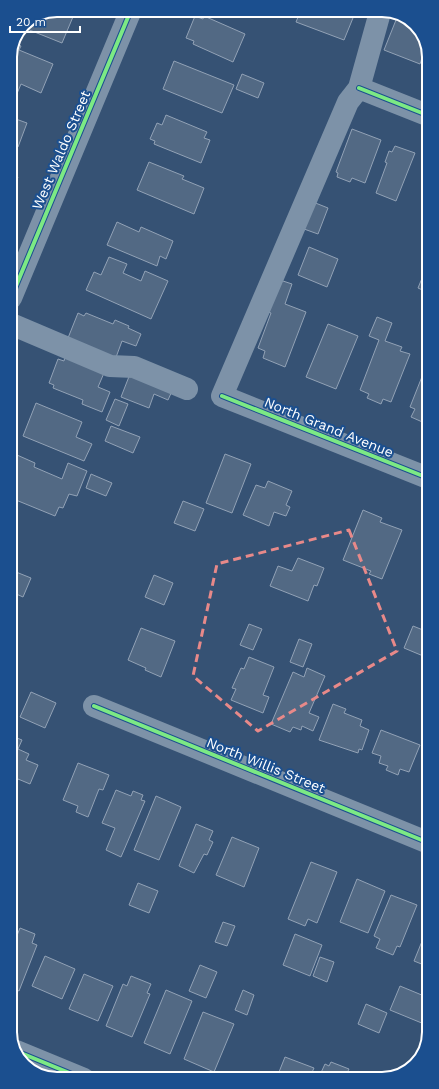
<svg xmlns="http://www.w3.org/2000/svg" width="439" height="1089" font-family="'Work Sans',sans-serif">
<style>
.building{fill:#526984;stroke:#92a2b6}
.lines{fill:none;stroke-linecap:round;stroke-linejoin:round}
.minor{stroke:#7d92a8;stroke-width:22}
.cycleway-casing{stroke:#1b4f8f;stroke-width:6}
.cycleway{stroke:#7ce984;stroke-width:4}
.marked{fill:none;stroke:#e88989;stroke-width:3;stroke-dasharray:8 5;stroke-linejoin:round}
.labels{text-anchor:middle;stroke-width:4;stroke-linejoin:round;paint-order:stroke}
.street-label{font-size:14px;fill:#fff;stroke:#1b4f8f}
.rim{fill:none;stroke:#fff;stroke-width:2}
</style>
<rect width="100%" height="100%" fill="#365274"/>
<!-- building -->
<path class="building" d="M58 10 75 12 62 43 22 27 24 24Z
M301 10H347L355 13 344 40 296 22Z
M398 15 411 20 427 42 420 64 384 50Z
M195 16 203 19 204 16 245 34 233 62 193 44 194 41 186 38Z
M15 43 21 46 19 50 53 64 41 93 21 84 16 96 10 94V55Z
M174 61 234 85 222 113 163 89Z
M242 74 264 83 258 98 236 89Z
M10 107 16 109 13 118 27 123 18 147 10 144Z
M166 115 207 132 204 138 210 140 201 163 154 144 155 141 150 139 157 123 162 125Z
M352 129 381 140 365 183 352 178 350 182 337 177 338 173 336 172Z
M395 146 415 153 396 201 376 193 387 163 385 162 389 151 392 152Z
M149 162 184 176 182 179 204 188 194 214 137 190Z
M10 173 18 177 10 194Z
M313 202 328 208 318 234 304 229Z
M117 222 139 232 141 227 173 241 166 259 160 256 157 266 107 245Z
M309 247 338 259 327 287 298 275Z
M109 257 127 264 123 273 141 281 145 271 168 281 151 319 86 290 94 272 101 275Z
M427 266V292L418 288Z
M274 278 292 284 285 304 306 312 285 367 263 358 265 351 258 348 271 313 266 311Z
M78 313 84 316 86 313 113 324 115 320 129 326 128 328 141 334 136 346 122 341 115 360 68 338Z
M377 317 392 323 385 341 402 347 400 351 410 354 391 402 383 399 381 404 367 398 369 394 360 390 379 340 369 336Z
M328 324 358 336 336 389 306 377Z
M65 357 104 373 98 387 110 392 102 412 82 404 83 400 53 388 54 385 49 383 58 359 64 361Z
M427 364V424L411 417 415 409 410 407Z
M130 374 172 391 168 400 154 394 149 408 121 397Z
M115 399 128 404 119 426 106 420Z
M36 403 82 422 76 437 92 444 84 461 23 436Z
M111 426 140 437 133 453 105 441Z
M225 454 251 464 232 513 206 503Z
M17 455 35 463 34 467 62 479 68 463 87 471 77 496 69 494 63 508 59 507 55 516 11 498V470Z
M91 474 112 483 106 496 86 488Z
M268 481 292 491 286 505 290 507 286 516 274 512 269 526 243 515 256 485 265 488Z
M183 501 204 509 195 531 174 523Z
M363 510 382 518 380 522 402 530 382 579 369 574 371 571 343 560Z
M298 558 324 568 317 586 314 585 308 601 270 586 278 566 292 571Z
M11 570 31 578 23 597 14 593 11 600Z
M154 575 173 583 164 605 145 597Z
M249 624 262 629 253 650 240 645Z
M413 626 428 632V658L404 648Z
M141 628 175 641 161 677 145 670 146 668 128 660Z
M299 639 312 644 303 667 290 662Z
M249 657 274 667 263 695 269 697 263 713 231 700 236 689 232 688 241 668 244 669Z
M307 668 325 676 309 713 319 717 313 731 302 726 301 730 293 727 290 732 271 724 293 672 304 677Z
M31 692 56 703 45 728 20 717Z
M333 704 346 709 344 713 362 720 360 726 369 730 362 750 359 749 358 753 319 740Z
M381 730 420 745 409 772 400 769 398 775 386 770 388 766 379 763 381 756 372 753Z
M12 736 22 740 18 749 29 754 26 760 38 765 30 784 18 779 16 784 12 782Z
M78 763 109 775 103 790 99 789 88 817 76 812 78 806 63 800Z
M116 790 131 796 133 791 143 795 141 800 145 801 121 857 106 850 115 828 102 823Z
M156 796 181 807 159 860 134 850Z
M196 824 213 831 209 840 213 842 207 855 204 854 194 873 179 866Z
M232 837 259 848 244 887 216 875Z
M311 862 337 872 317 923 308 919 305 926 288 919Z
M357 879 385 891 368 933 340 922Z
M138 883 158 891 149 913 129 905Z
M391 895 417 905 400 947 397 946 393 955 376 948 380 939 374 936Z
M223 922 235 926 227 946 215 942Z
M429 924V967L414 961Z
M20 928 35 934 32 943 37 945 19 991 12 988V936L16 938Z
M295 934 322 945 310 976 283 965Z
M45 956 75 969 62 999 32 986Z
M320 957 334 962 327 982 313 976Z
M200 965 217 972 206 998 189 991Z
M84 974 113 986 98 1021 69 1009Z
M131 976 151 984 147 993 150 994 132 1037 106 1026 123 984 127 986Z
M400 986 429 998V1026L390 1010Z
M166 990 192 1001 170 1054 144 1043Z
M243 990 254 995 247 1015 235 1010Z
M366 1004 387 1013 379 1033 358 1024Z
M203 1012 234 1024 214 1072 184 1059Z
M285 1057 314 1068 310 1077H277Z
M331 1062 349 1069 347 1073 353 1077H319L325 1064 329 1066Z"/>
<g class="lines">
<!-- minor -->
<path class="minor" d="M378 10 379 16 359 88 348 102 222 396 428 478
M359 88 427 115
M11 298 131 10
M11 324 110 366 134 367 187 389
M94 706 429 843
M16 1051 84 1079"/>
<defs>
<path id="cycleway" d="M359 88 427 115
M11 298 131 10
M222 396 428 478
M94 706 429 843
M16 1051 84 1079"/>
</defs>
<!-- cycleway casing -->
<use href="#cycleway" class="cycleway-casing"/>
<!-- cycleway -->
<use href="#cycleway" class="cycleway"/>
</g>
<!-- marked area -->
<path class="marked" d="M349 530 397 651 258 731 193 676 217 564Z"/>
<g class="labels">
<!-- street labels -->
<g class="street-label">
<text transform="translate(61 150) rotate(-67)" y="5">West Waldo Street</text>
<text transform="translate(329 427) rotate(22)" y="5">North Grand Avenue</text>
<text transform="translate(266 765) rotate(22)" y="5">North Willis Street</text>
</g>
</g>
<!-- crop -->
<path d="M0 0H439V1089H0ZM57 17H382A40 40 0 0 1 422 57V1032A40 40 0 0 1 382 1072H57A40 40 0 0 1 17 1032V57A40 40 0 0 1 57 17Z" fill="#1b4f8f" fill-rule="evenodd"/>
<path class="rim" d="M57 17H382A40 40 0 0 1 422 57V1032A40 40 0 0 1 382 1072H57A40 40 0 0 1 17 1032V57A40 40 0 0 1 57 17Z"/>
<!-- scale -->
<path d="M10 26v6h70v-6" fill="none" stroke="#ffffff" stroke-width="2"/>
<text x="16" y="26" font-size="12" fill="#ffffff" stroke="#1b4f8f" stroke-width="3" paint-order="stroke">20 m</text>
</svg>
